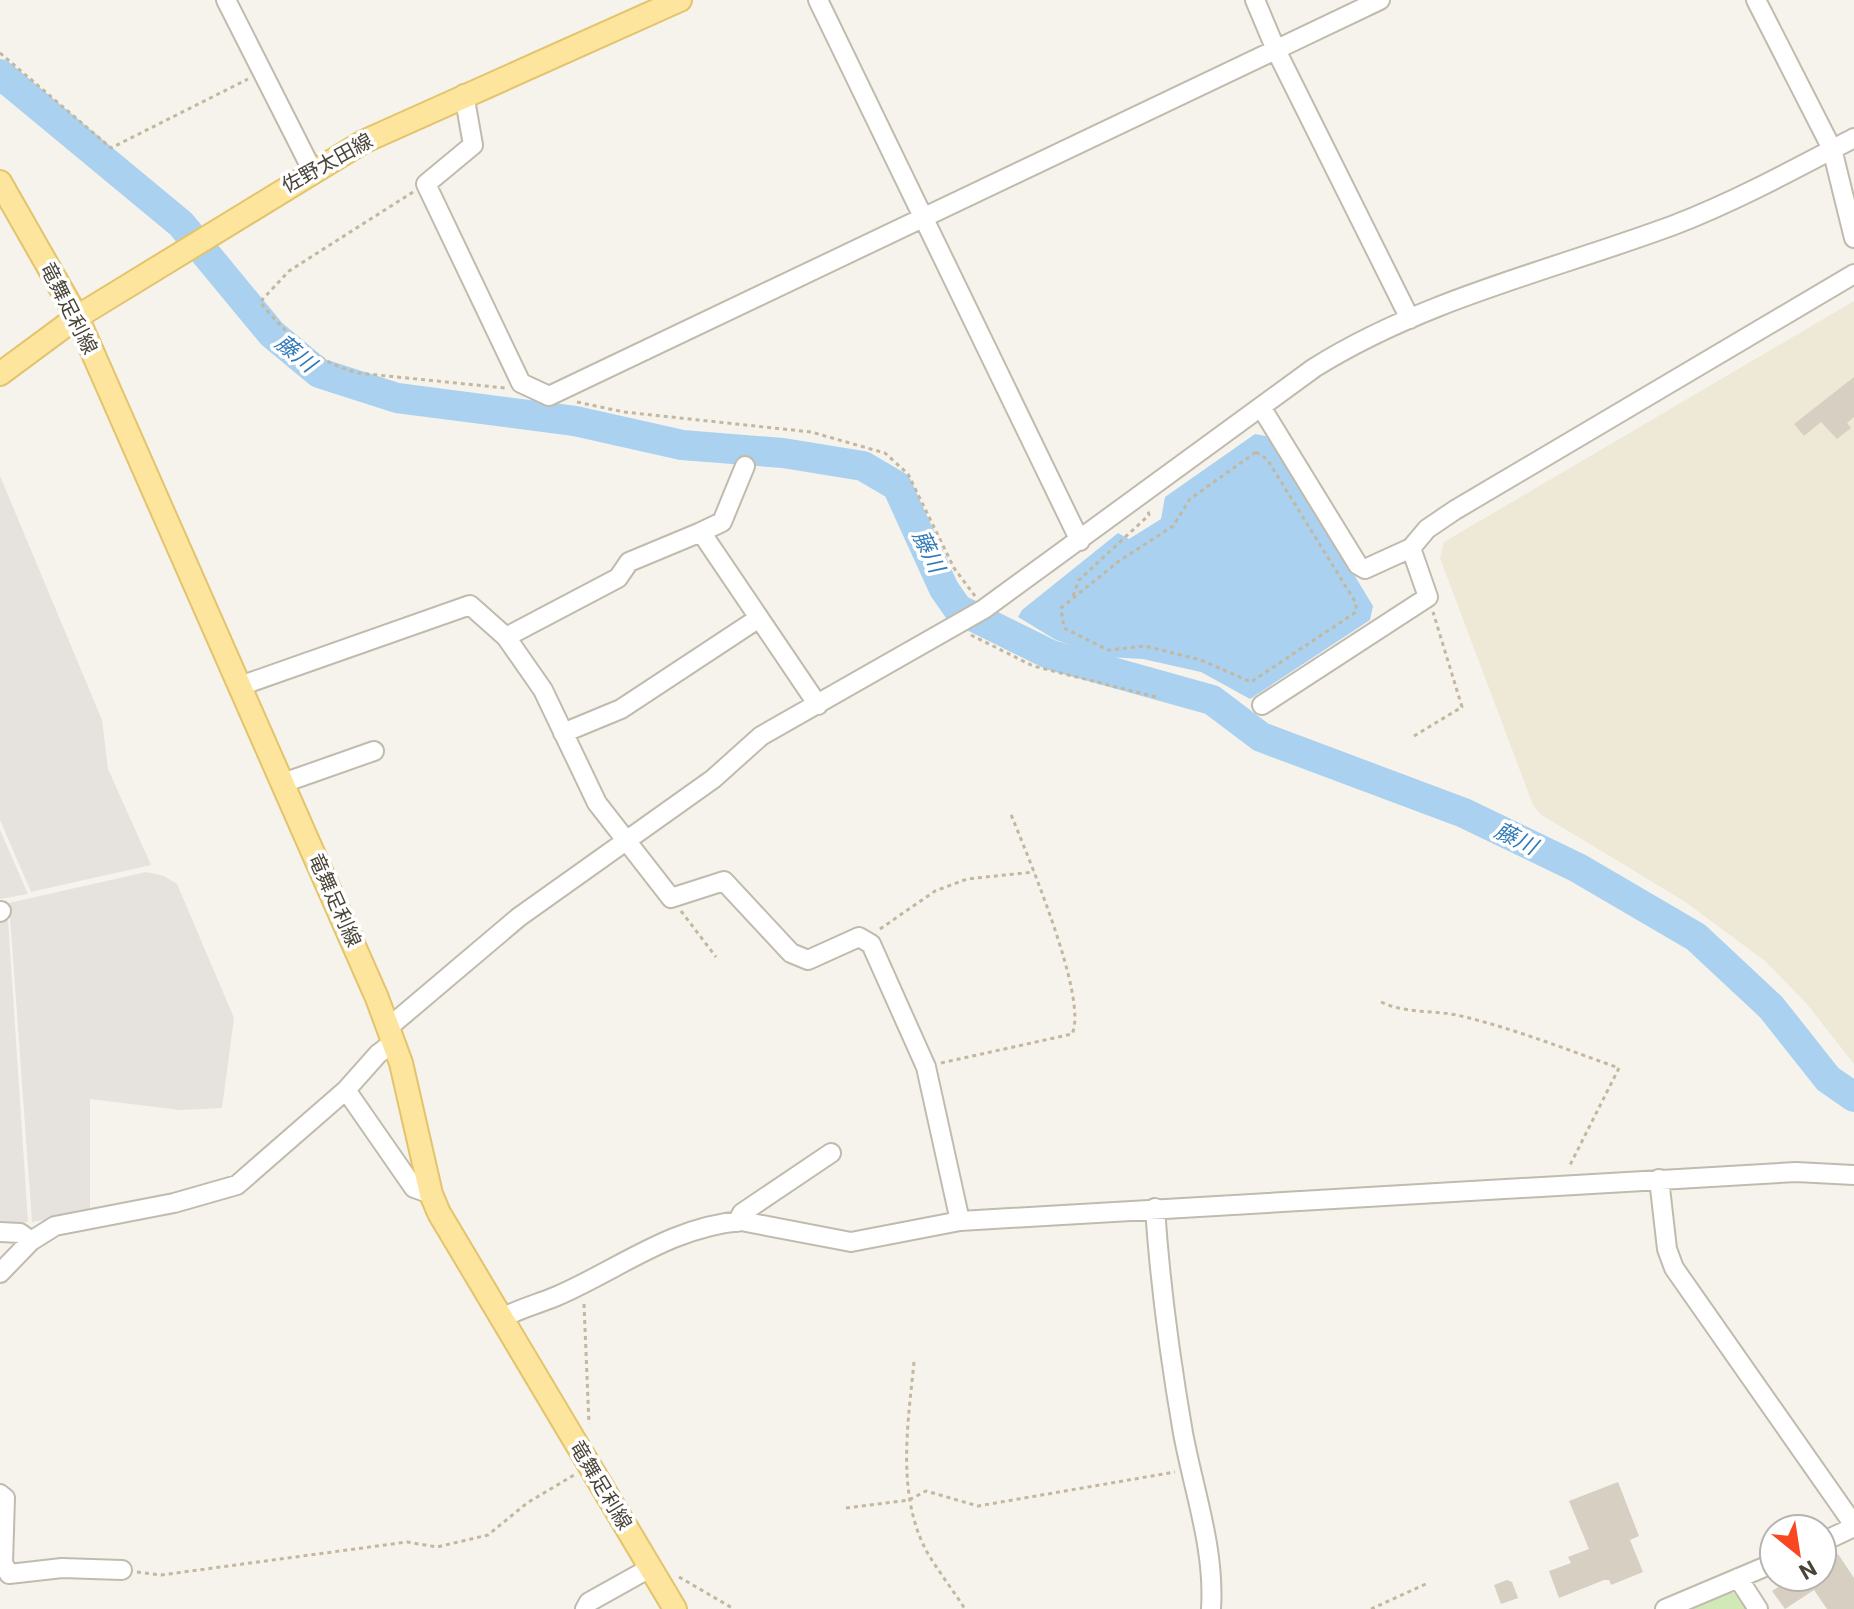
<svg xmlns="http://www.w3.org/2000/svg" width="1854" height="1609" font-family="Roboto,'Noto Sans JP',sans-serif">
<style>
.industrial{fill:#e6e2dd}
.education{fill:#eee8d6}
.green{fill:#d0e9b6}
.water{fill:#aad1f0}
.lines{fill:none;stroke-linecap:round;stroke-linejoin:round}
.stream{stroke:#aad1f0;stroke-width:5}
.river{stroke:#aad1f0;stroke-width:30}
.building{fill:#d7cfc1}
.minor-casing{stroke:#c1bbae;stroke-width:22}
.major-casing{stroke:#e3c46c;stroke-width:26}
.path{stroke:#c3b89f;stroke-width:3;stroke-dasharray:4 4;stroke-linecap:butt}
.minor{stroke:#fff;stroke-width:18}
.major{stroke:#fde59d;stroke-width:22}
.labels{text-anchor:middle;stroke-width:7;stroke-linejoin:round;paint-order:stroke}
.street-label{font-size:20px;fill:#4a4439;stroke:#fff}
.water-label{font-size:22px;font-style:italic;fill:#327ab7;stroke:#fff}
</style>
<rect width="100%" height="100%" fill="#f6f3ec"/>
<!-- industrial -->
<path class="industrial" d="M0 476 102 720 108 769 151 865 31 892 0 820Z
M0 830 28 894 0 899Z
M146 872 164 876 177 884 234 1018 222 1108 180 1110 90 1099V1213L32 1222 9 903Z
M8 919 28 1222 0 1224V920Z"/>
<!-- education -->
<path class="education" d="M1854 301V1064L1806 1003 1765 961 1684 901 1540 814 1533 805 1440 558 1444 542Z"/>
<!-- green -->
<path class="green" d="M1728 1591 1742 1596 1750 1609H1684Z"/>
<!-- water -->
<path class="water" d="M1255 434 1271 437 1373 606 1370 620 1250 699 1201 672 1143 659 1106 657 1056 640 1018 617 1022 610 1118 533 1129 539 1161 519 1165 497Z"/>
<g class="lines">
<!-- stream -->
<path class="stream" d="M1000 632 1009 626
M1071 660 1080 644"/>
<!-- river -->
<path class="river" d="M0 74 181 224 272 334 319 373 397 398 575 421 682 445 783 453 863 466 897 486 944 589 958 609 1051 655 1212 700 1261 737 1464 813 1578 868 1696 937 1771 1007 1828 1079 1854 1097"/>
</g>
<!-- building -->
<path class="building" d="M1854 377V417L1847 423 1851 428 1837 439 1821 422 1804 436 1794 424Z
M1618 1482 1639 1536 1630 1540 1643 1572 1611 1585 1609 1580H1604L1559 1598 1549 1571 1571 1563 1568 1557 1589 1549 1569 1501Z
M1838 1554 1854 1578V1609H1827L1814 1590 1785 1609 1772 1591 1793 1577H1822V1565Z
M1507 1580 1512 1582 1518 1598 1501 1604 1494 1585Z"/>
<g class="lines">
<defs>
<path id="minor" d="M226 0 312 170
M818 0 1080 541
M1255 0 1276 50 1410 319
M1756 0 1832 149 1854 238
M464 94 473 145 426 184 521 383 549 396 1380 0
M1261 407 1358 565 1365 569 1411 548 1427 529 1455 510 1854 274
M701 532 722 522 745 466
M240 686 470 605 506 637
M818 705 701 532 629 562 618 578 506 637 543 690 597 803 671 898 724 881 791 953 808 960 859 937 871 944 926 1067 960 1221
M1262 705 1428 597 1411 548
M563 733 621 709 759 618
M283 783 374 751
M0 912 1 911
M389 1027 519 917 713 779 761 736 984 609 1314 368C1424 299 1553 270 1674 225 1736 201 1795 169 1854 138
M346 1090 414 1188 431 1194
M1659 1179 1667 1249 1674 1268 1854 1525
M1155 1208C1160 1284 1170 1358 1183 1433 1194 1492 1215 1549 1211 1609
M737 1222 742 1213 831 1153
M0 1232 20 1233 31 1241
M0 1273 31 1241 55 1226 174 1203 237 1185 346 1090 378 1054 394 1042
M500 1319C518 1309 538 1304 557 1296 619 1269 671 1227 741 1221L851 1242 960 1221 1796 1172 1854 1175
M0 1494 5 1498 3 1563 9 1574 62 1568 122 1570
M1822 1542 1854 1527
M1738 1578 1758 1609
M585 1609 589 1602 650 1568
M1665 1609 1774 1563"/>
<path id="major" d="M0 182 77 317 377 998 401 1063 431 1194 439 1213 675 1609
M0 374 77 317 363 142 680 0"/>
</defs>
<!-- minor casing -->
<use href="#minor" class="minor-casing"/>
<!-- major casing -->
<use href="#major" class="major-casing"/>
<!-- path -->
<path class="path" d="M0 53 111 148 248 79
M413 192 289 271 260 302C287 335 316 362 358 373L505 388
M577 402 624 412 811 432 885 453 908 474 954 568 975 596
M1256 452 1267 459 1356 603V612L1251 682 1201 660 1145 646 1108 650 1064 628 1061 608 1119 561 1173 526 1190 499Z
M1073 596 1079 580 1149 515 1148 511
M971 635 1033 666 1160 698
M1414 736 1462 707 1433 612
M681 911 716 957
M880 929 935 891 967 879 1034 872
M1381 1002C1409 1015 1436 1009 1465 1017 1518 1030 1568 1050 1619 1068L1569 1167
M941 1063 1072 1034C1089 999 1026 852 1010 812
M584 1304 589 1424
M914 1362C908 1423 896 1495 927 1552 938 1571 953 1590 965 1609
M846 1508 909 1500 926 1491 978 1506 1175 1472
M137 1572 161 1575 407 1542 437 1547 488 1535 527 1503 574 1475
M679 1577 734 1609
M1371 1609 1428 1583"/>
<!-- minor -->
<use href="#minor" class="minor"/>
<!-- major -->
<use href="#major" class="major"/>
</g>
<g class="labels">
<!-- street labels -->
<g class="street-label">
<text transform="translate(327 163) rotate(-29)" y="7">佐野太田線</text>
<text transform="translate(69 308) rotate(63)" y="7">竜舞足利線</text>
<text transform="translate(335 900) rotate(66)" y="7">竜舞足利線</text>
<text transform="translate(601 1485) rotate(59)" y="7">竜舞足利線</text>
</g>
<!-- water labels -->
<g class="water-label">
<text transform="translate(296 353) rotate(39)" y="8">藤川</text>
<text transform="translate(929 551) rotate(64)" y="8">藤川</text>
<text transform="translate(1516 838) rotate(26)" y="8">藤川</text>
</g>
</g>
<!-- north arrow -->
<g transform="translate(1798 1553) rotate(150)"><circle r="38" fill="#ffffff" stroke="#b7b4b0" stroke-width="2"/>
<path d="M0-6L14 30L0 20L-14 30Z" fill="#f84821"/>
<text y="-12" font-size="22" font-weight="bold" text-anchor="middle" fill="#4a4439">N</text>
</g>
</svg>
